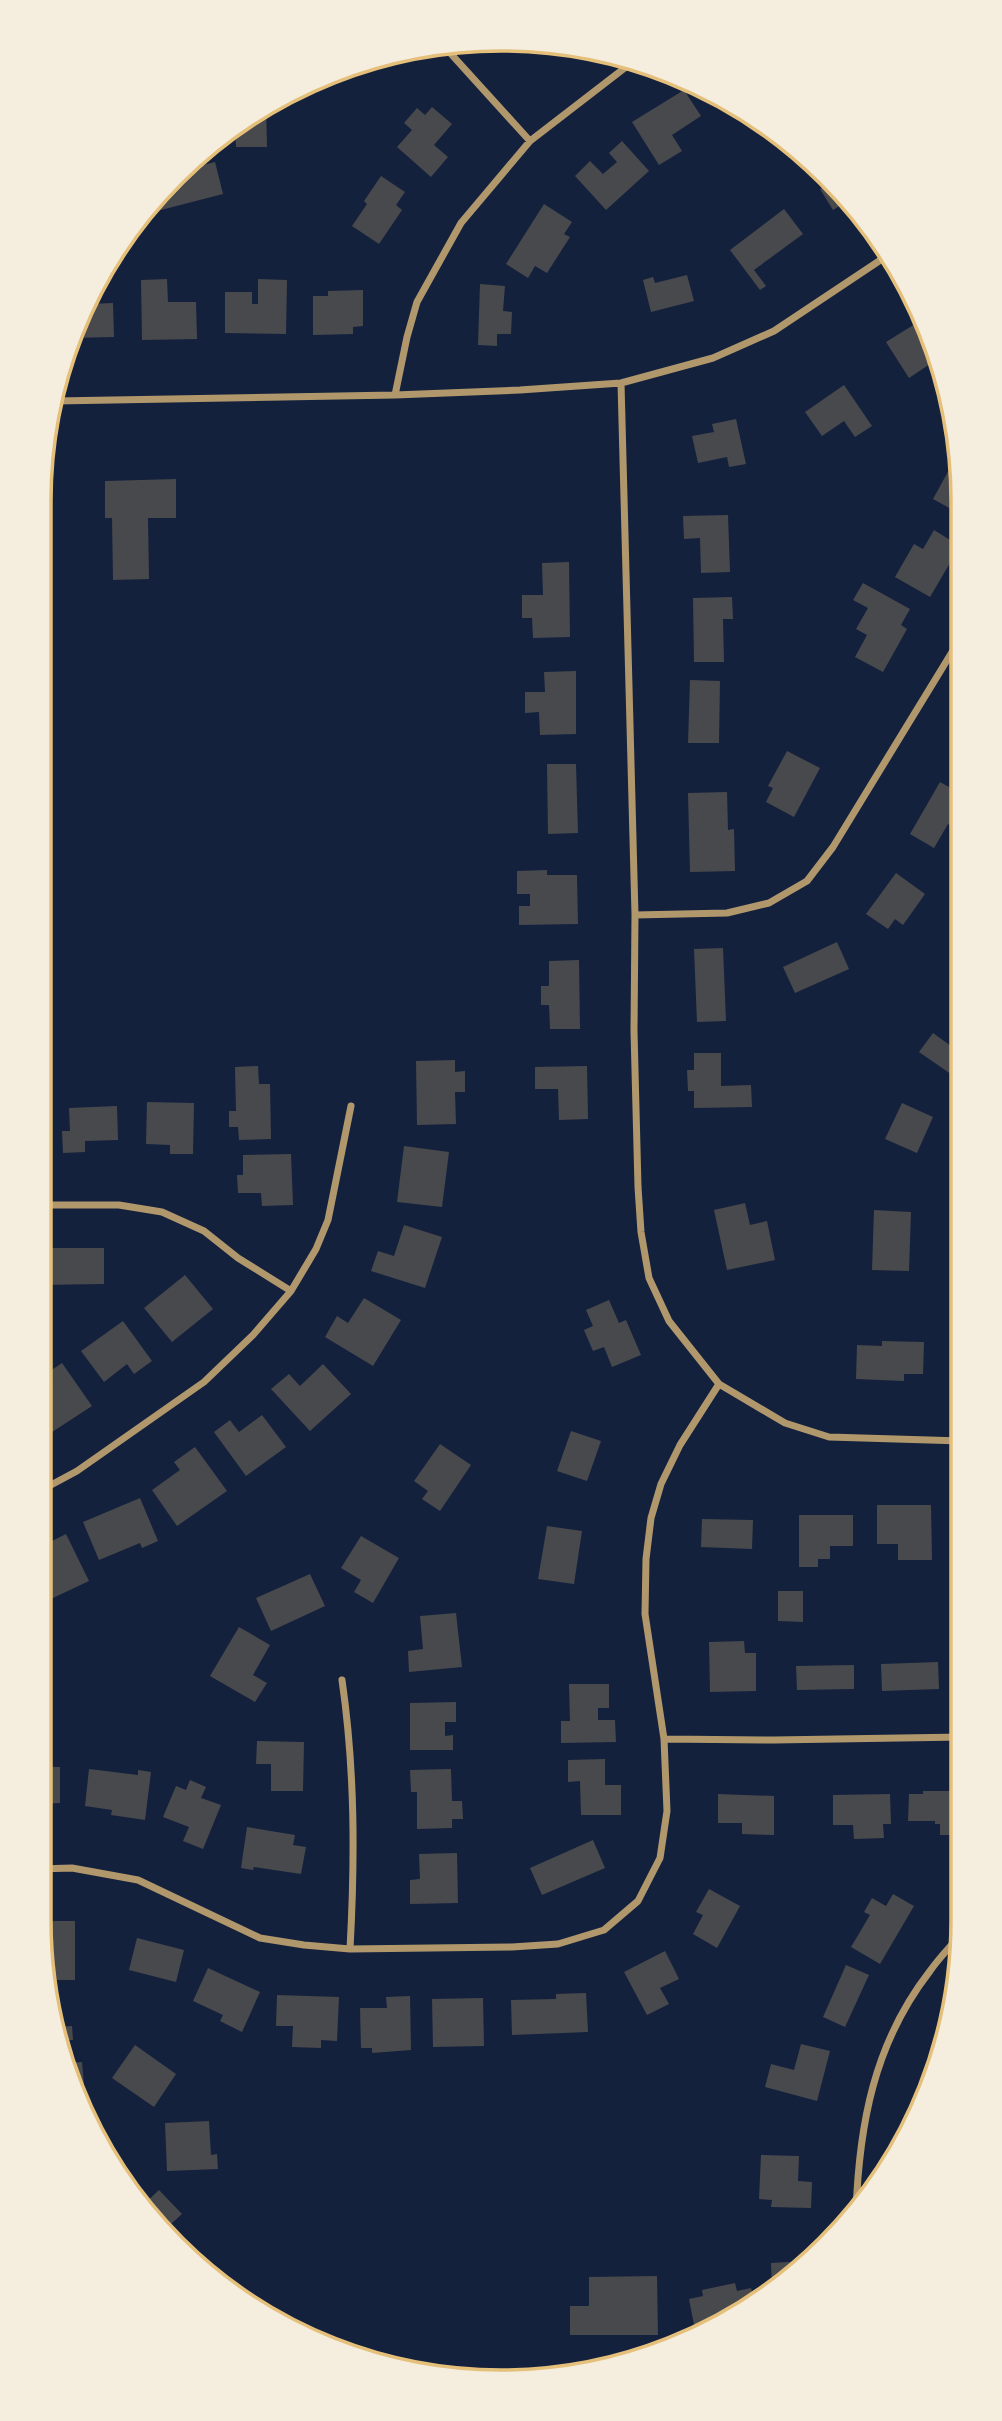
<svg xmlns="http://www.w3.org/2000/svg" width="1002" height="2421" font-family="Helvetica,sans-serif">
<style>
.building{fill:#48494c}
.lines{fill:none;stroke-linecap:round;stroke-linejoin:round}
.minor{stroke:#b1986c;stroke-width:7}
.rim{fill:none;stroke:#e5c07b;stroke-width:3.5}
</style>
<rect width="100%" height="100%" fill="#14213d"/>
<!-- building -->
<path class="building" d="M526 41H531L549 42 534 53Z
M684 90 701 116 672 135 682 151 659 165 632 122Z
M715 95 739 107 728 114Z
M266 105 267 147H236L235 124Z
M432 107 452 124 434 145 448 157 431 177 397 147 412 130 404 123 417 108 425 115Z
M622 141 649 171 606 210 575 176 590 161 603 174 617 162 609 153Z
M215 162 223 194 157 211 153 196 180 171Z
M381 176 405 192 396 205 402 210 379 244 352 226 367 204 364 201Z
M832 182 851 199 833 210 820 189Z
M544 204 572 222 564 234 570 237 547 273 535 266 528 278 506 264Z
M784 209 803 234 754 270 766 286 760 290 730 250Z
M687 275 694 301 651 312 643 280 653 277 655 283Z
M167 279 168 302H196L197 339 142 340 141 280Z
M258 279 287 280 286 334 225 333V292H252V304H258Z
M480 284 505 286 503 311 512 312 511 334H497V346L478 345Z
M363 290V326L353 327V334L313 335V296H328V291Z
M89 295V304L113 303 114 337 70 338Z
M923 319 933 352 928 355 933 362 909 378 886 342Z
M844 385 872 426 855 437 844 421 822 436 805 412Z
M736 419 746 464 729 467 727 457 698 463 692 436 714 432 712 424Z
M956 457 960 459V514L933 499Z
M176 479V518H148L149 579 113 580 112 518H105V481Z
M728 515 730 572 701 573 700 538 684 539 683 516Z
M934 530 960 546 930 597 895 577 914 544 923 549Z
M569 562 570 637 533 638 532 618H522V595H543L542 563Z
M863 583 910 609 901 625 907 629 883 672 855 657 867 635 856 629 868 608 853 600Z
M732 597 733 619H723L724 662H694L693 598Z
M576 671V734L540 735 539 712 525 713V692H545L544 672Z
M690 680 720 681 719 743H688Z
M787 751 820 768 794 817 766 802 773 788 768 786Z
M547 764H576L578 833 548 834Z
M940 782 960 793 961 822 956 829 948 824 934 848 910 834Z
M727 792 728 830 734 829 735 871 690 872 688 793Z
M547 870V875H577L578 924 519 925V906H530V894H517V871Z
M896 873 925 894 903 925 895 919 888 929 866 914Z
M837 942 849 969 795 993 783 967Z
M723 948 726 1021 697 1022 694 949Z
M579 960 580 1029H550L549 1005H541V986H549V961Z
M961 1032V1081L919 1052 933 1033 951 1046Z
M694 1053H721V1086L751 1085 752 1107 694 1108V1091H688L687 1070H694Z
M455 1060V1072L465 1071V1092H455L456 1124 417 1125 416 1061Z
M258 1066 259 1084H270L271 1139 239 1140 238 1127H229V1111H236L235 1067Z
M587 1066 588 1119 559 1120 558 1089H535V1067Z
M147 1102 194 1103 193 1154H170V1145L146 1144Z
M902 1103 933 1117 917 1153 885 1139Z
M117 1106 118 1140 85 1141V1152L63 1153 62 1131H70L69 1108Z
M404 1146 449 1152 442 1207 397 1202Z
M291 1154 293 1205 262 1206 261 1193H238L237 1175H243V1155Z
M745 1203 750 1225 767 1221 775 1260 727 1270 714 1210Z
M874 1210 911 1212 909 1271 872 1270Z
M404 1225 442 1237 425 1288 371 1271 378 1251 394 1256Z
M38 1248H104V1284L38 1285Z
M185 1275 213 1309 172 1342 144 1308Z
M364 1298 401 1320 373 1366 325 1337 337 1316 348 1323Z
M609 1300 619 1323 626 1320 641 1355 612 1367 604 1347 593 1351 584 1330 593 1326 586 1310Z
M123 1321 152 1361 134 1374 127 1364 104 1382 81 1351Z
M882 1341 924 1342 923 1374H904V1381L856 1379 857 1345 882 1346Z
M62 1363 92 1406 49 1434 38 1418V1392L53 1382 47 1373Z
M323 1364 351 1394 310 1431 271 1389 289 1374 300 1386Z
M262 1415 286 1447 246 1476 214 1432 230 1420 239 1432Z
M571 1431 601 1441 587 1481 557 1471Z
M440 1444 471 1465 440 1511 422 1499 428 1491 414 1481Z
M195 1447 227 1491 177 1526 152 1490 180 1470 174 1462Z
M140 1498 158 1541 142 1548 140 1543 99 1560 83 1522Z
M877 1505H931L932 1560H898V1544H877Z
M799 1515H853V1546H830V1559H818V1567H799Z
M702 1519 753 1520 752 1549 701 1547Z
M547 1526 582 1531 574 1584 538 1579Z
M66 1534 89 1581 38 1605V1559L48 1554 44 1545Z
M361 1536 399 1558 373 1603 354 1592 361 1580 341 1568Z
M310 1574 325 1606 271 1631 256 1598Z
M778 1591H803V1622L778 1621Z
M456 1613 462 1667 409 1672 408 1651 423 1649 420 1616Z
M239 1627 270 1645 253 1675 267 1683 255 1702 210 1676Z
M744 1641 745 1653H756V1691L710 1692 709 1642Z
M938 1662 939 1689 882 1691 881 1664Z
M854 1665V1689L797 1690 796 1666Z
M569 1684H609V1708H598V1720H615L616 1742 561 1743V1721H570Z
M456 1702V1722H445V1736L453 1735V1750H410V1703Z
M257 1741 304 1742 303 1791H271V1764H256Z
M605 1759V1785H621V1815H581L580 1781 568 1782V1760Z
M38 1767H60V1803L38 1804Z
M89 1769 138 1775V1770L151 1772 145 1820 111 1815 112 1810 85 1806Z
M451 1769 452 1801H462L463 1819H452V1828L417 1829V1792H411L410 1770Z
M190 1780 206 1787 201 1798 221 1805 203 1849 183 1841 189 1827 163 1817 176 1786 186 1790Z
M923 1791H963V1827H950V1835H940V1824H935V1821H908L909 1794H923Z
M718 1794 774 1796V1835L742 1834V1823H718Z
M890 1794 891 1824H883L884 1838 854 1839 853 1825H833V1795Z
M247 1827 295 1835 293 1845 306 1847 301 1874 254 1867 253 1870 241 1868Z
M593 1840 605 1868 542 1895 530 1868Z
M457 1853 458 1903 410 1904V1880L420 1879 419 1854Z
M709 1889 740 1906 717 1948 693 1934 703 1915 696 1912Z
M893 1894 914 1906 880 1964 851 1947 870 1915 864 1912 872 1898 886 1906Z
M39 1921H75V1980H48Z
M137 1938 184 1950 176 1982 129 1970Z
M665 1951 679 1979 660 1988 669 2004 647 2015 624 1972Z
M846 1965 869 1975 845 2027 823 2017Z
M208 1968 260 1992 242 2032 220 2021 223 2015 193 2001Z
M586 1993 588 2032 512 2035 511 2000 556 1999V1994Z
M277 1995 339 1997 337 2041 321 2040V2048L292 2047 293 2026H276Z
M410 1996 411 2050 372 2053V2048H361L360 2008H387L386 1997Z
M483 1998 484 2046 433 2047 432 1999Z
M72 2026 73 2040H66L67 2063 82 2062 84 2085 71 2086 63 2069 56 2027Z
M801 2044 830 2051 817 2101 765 2087 771 2064 794 2070Z
M135 2045 176 2074 154 2107 112 2078Z
M209 2121 211 2155 217 2154 218 2169 167 2171 165 2123Z
M761 2155 799 2156 798 2181 812 2182 811 2208 771 2207 772 2200 759 2199Z
M159 2190 182 2214 162 2232 153 2225 141 2207Z
M804 2261 774 2290 772 2291 771 2263Z
M657 2276 658 2335H570V2306H589V2277Z
M735 2283 737 2291 751 2288 755 2306 721 2324 695 2330 689 2299 703 2296 702 2290Z"/>
<g class="lines">
<!-- minor -->
<path class="minor" d="M442 44 530 141
M621 383 635 915 634 1031 638 1187 641 1232 649 1278 669 1321 719 1384 785 1423 829 1437 962 1441
M395 395 407 337 417 302 461 223 530 141 635 60
M55 401 395 395 520 390 621 383 713 358 774 331 888 255
M635 915 727 913 769 903 807 881 833 847 960 639
M38 1205H119L162 1212 204 1231 238 1258 291 1291
M38 1492 77 1471 204 1382 253 1335 291 1291 316 1249 328 1220 351 1106
M342 1680C355 1770 355 1858 350 1949
M664 1739 774 1740 963 1737
M38 1869 72 1868 138 1880 260 1938 304 1945 350 1949 512 1947 558 1944 604 1930 638 1901 660 1858 667 1811 664 1739 645 1614 646 1559 651 1518 661 1484 680 1445 719 1384
M856 2213C859 2125 874 2043 930 1971 939 1958 951 1946 961 1934"/>
</g>
<!-- crop -->
<path d="M0 0H1002V2421H0ZM501 51H501A450 450 0 0 1 951 501V1920A450 450 0 0 1 501 2370H501A450 450 0 0 1 51 1920V501A450 450 0 0 1 501 51Z" fill="#f5edde" fill-rule="evenodd"/>
<path class="rim" d="M501 51H501A450 450 0 0 1 951 501V1920A450 450 0 0 1 501 2370H501A450 450 0 0 1 51 1920V501A450 450 0 0 1 501 51Z"/>
</svg>
